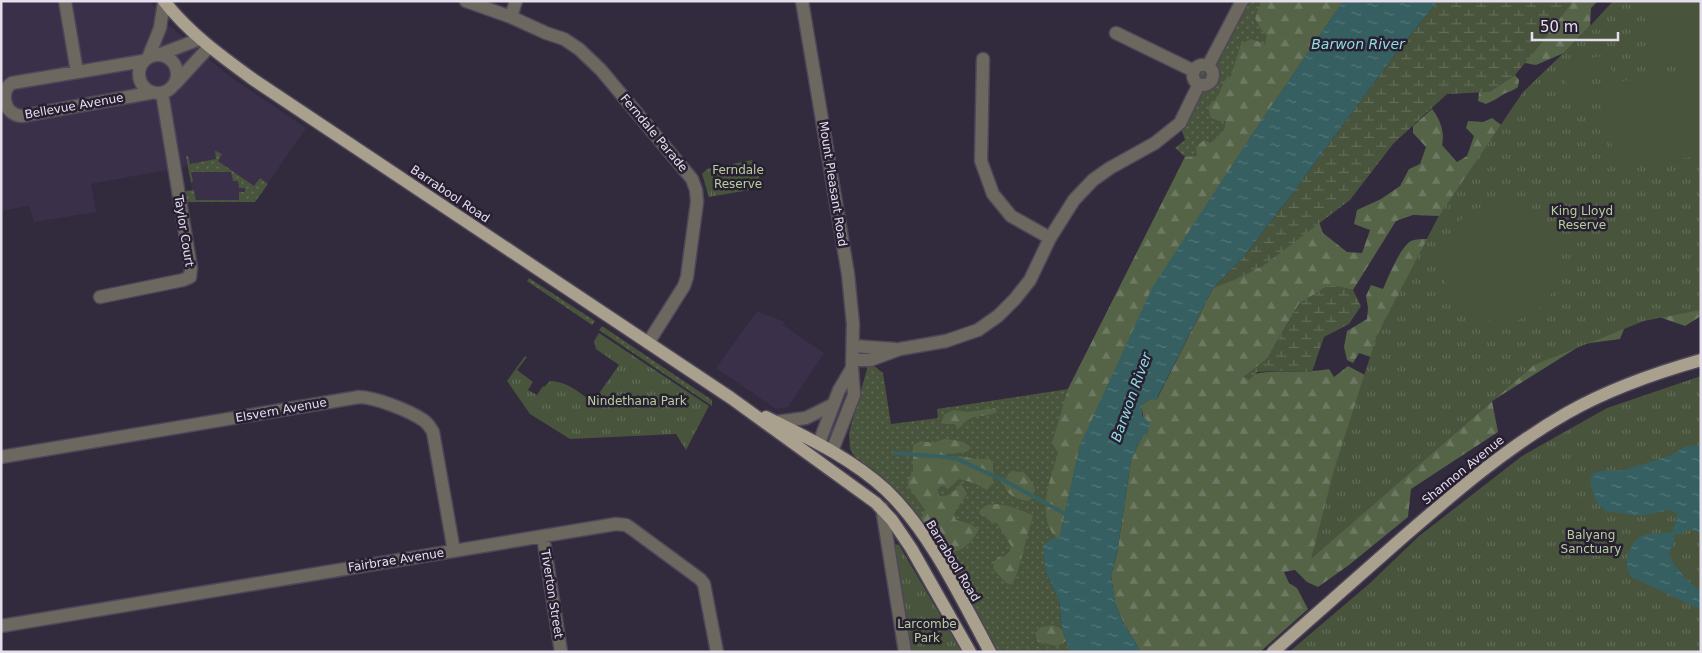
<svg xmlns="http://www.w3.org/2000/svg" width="1702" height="653" font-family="'DejaVu Sans',sans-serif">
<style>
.built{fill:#3a3049}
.grass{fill:url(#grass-dots)}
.forest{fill:url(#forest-firs);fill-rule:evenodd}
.wetland{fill:url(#wetland-marsh)}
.park{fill:url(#park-tufts)}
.pitch{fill:#48543b}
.water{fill:url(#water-ripples)}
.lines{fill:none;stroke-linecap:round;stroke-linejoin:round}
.stream{stroke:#365f61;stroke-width:4}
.minor-casing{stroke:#4e4759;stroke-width:15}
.major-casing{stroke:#4e4759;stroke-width:15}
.minor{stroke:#6c685f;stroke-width:12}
.major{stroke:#a9a18e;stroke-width:12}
.labels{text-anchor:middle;stroke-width:5;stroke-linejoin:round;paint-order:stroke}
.street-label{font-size:12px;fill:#e4dfeb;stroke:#282032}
.park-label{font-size:12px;fill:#b6d09b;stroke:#282032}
.water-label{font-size:14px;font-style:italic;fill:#90dde0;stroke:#282032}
</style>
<defs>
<pattern id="grass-dots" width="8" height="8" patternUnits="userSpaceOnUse" patternTransform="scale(1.25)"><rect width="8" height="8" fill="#48543b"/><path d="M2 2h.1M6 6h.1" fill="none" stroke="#626c58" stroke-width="1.8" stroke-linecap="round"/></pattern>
<pattern id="forest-firs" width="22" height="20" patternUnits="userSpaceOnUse" patternTransform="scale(1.25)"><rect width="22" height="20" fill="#556347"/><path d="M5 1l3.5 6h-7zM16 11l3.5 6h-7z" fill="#6d7962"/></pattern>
<pattern id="wetland-marsh" width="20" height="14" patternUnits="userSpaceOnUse" patternTransform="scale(1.25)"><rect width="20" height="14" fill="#48543b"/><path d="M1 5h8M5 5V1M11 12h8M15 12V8" fill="none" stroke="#626c58"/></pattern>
<pattern id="park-tufts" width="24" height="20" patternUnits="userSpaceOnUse" patternTransform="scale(1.25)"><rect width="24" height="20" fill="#48543b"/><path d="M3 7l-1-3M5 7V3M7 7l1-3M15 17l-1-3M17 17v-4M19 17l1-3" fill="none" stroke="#626c58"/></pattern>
<pattern id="water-ripples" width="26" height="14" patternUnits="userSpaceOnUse" patternTransform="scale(1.25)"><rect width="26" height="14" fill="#365f61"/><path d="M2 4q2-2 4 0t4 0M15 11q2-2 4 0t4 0" fill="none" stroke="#537678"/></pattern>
</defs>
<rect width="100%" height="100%" fill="#322a3d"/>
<!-- built -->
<path class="built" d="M1 1H151L162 20 232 78 306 128 255 202H197L195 192 192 190 188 164V166L91 184 96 212 34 222 29 206 1 211Z
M757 311 785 322 783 325 824 353 788 407 776 409 716 368Z"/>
<!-- grass -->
<path class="grass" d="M1242 1H1343L1249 139 1080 445 1059 540 1046 573 1059 601 1062 629 1070 652H993L908 504 888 483 855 457 850 449 849 433 869 362 883 373 891 424 938 418 937 409 1068 389 1185 157 1175 148 1185 140 1180 123 1196 82 1193 74 1196 68 1205 65Z
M215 151H216L222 154 218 161 254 186 260 178 268 184 255 202H183L182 195 186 194V191L194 190 196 200H239V192H245V188H239L238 181H233L231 172H191L193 181 191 183 186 156H188L190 164 216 159Z
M529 278 595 321 592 325 527 281Z
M602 326 712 400V406L599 330Z"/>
<!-- forest -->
<path class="forest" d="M1261 1H1343L1249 139 1080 445 1059 540C1034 519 1050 480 1058 453L1052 443 1068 389 1185 157 1197 156 1196 147 1204 140 1211 143 1224 130 1226 121H1219L1211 118 1208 107 1217 98 1225 80 1231 76 1241 44 1251 39 1265 44 1267 36 1260 28 1255 18Z
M1556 1H1598L1591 8 1590 26 1564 53 1536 65 1525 63Z
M1515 75 1519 80 1518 87C1513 91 1507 92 1502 95 1497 99 1492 101 1486 104L1478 101 1479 92H1489Z
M1432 109C1440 119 1445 132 1442 145L1457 162 1467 156 1474 136 1466 128 1468 121 1483 122 1492 118 1508 130 1701 205V316L1685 326 1662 318 1642 302 1629 317 1620 339 1583 344 1492 401 1498 432 1411 489 1408 517 1349 565 1318 587 1307 582 1295 570 1284 572 1289 583 1297 588 1308 609 1260 652H1141L1124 624 1115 603 1111 575 1117 554 1131 460 1144 433 1147 434C1145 424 1142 416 1142 405L1150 399H1157L1213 288 1315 211 1323 233 1347 252 1362 253 1370 230 1354 224 1357 210 1381 199 1400 186 1409 169 1420 164 1426 147 1413 133V126ZM1413 215 1439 216 1427 239C1422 239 1416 239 1411 241 1400 247 1388 278 1383 289L1371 285 1366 296 1368 308 1367 319 1347 331 1344 347 1347 360 1353 363 1359 353 1371 357 1365 375 1348 366 1334 377 1329 369C1301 375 1272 367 1244 377L1267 359 1299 304 1330 285 1353 290 1396 221Z
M995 408 997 412C980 420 972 411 960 428L954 424H945L942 421 944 415 953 410 968 412Z
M944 439C954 440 965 440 971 448L966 452 946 454 952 461 960 456 975 459H990L993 463V483L987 490 974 483 959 479 949 488 942 486 937 489 940 496C951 497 954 491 961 483L967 494C963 501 956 509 954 515L956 520 970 524 979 530C970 544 963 553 945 552L928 533 921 519 925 510 908 486V479L913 471V445L921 441 933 443Z
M1013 471 1025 473 1032 482 1035 490 1031 499 1027 501C1014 498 1008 496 1003 483L1009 473Z
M998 504 1009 506 1033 515 1018 571 1012 585 1006 583 993 569 994 561 1000 556 1004 557 1010 551 1011 546 997 523H992L986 517 979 514 980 510 987 505Z
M1052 625 1062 629 1066 641 1058 646 1038 642 1035 633 1041 627Z"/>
<!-- wetland -->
<path class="wetland" d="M1438 1H1573L1544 40 1515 75 1489 92 1447 94 1393 144 1350 200 1263 266 1232 281 1213 288 1245 255 1292 194 1396 53Z
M1330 284 1353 290 1361 306 1349 324 1324 337 1312 372 1280 371 1257 372 1249 380 1243 377 1267 359 1299 304Z"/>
<!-- park -->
<path class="park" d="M1613 1H1701V310L1644 321 1534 365 1311 559 1334 470 1377 335 1439 216 1523 92 1577 40Z
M752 160 759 176 761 188 709 197 702 174 707 169Z
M599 333 709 406 686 450 676 434 570 439 530 414 507 381 525 356 527 357 517 370 533 382 528 390 537 395 543 386 544 387 550 381C569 382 578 392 593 402L619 365 596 349 594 341Z
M1701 376V652H1289L1369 584 1419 536 1522 456 1607 408Z
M894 544 899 545 962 652H911Z"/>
<!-- pitch -->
<path class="pitch" d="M1643 1H1701V155L1616 170 1601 85 1679 72V63L1651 67Z
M1609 55 1612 75 1589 79 1593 101 1570 105 1563 63Z
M1442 263a59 59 0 1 1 118 0a59 59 0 1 1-118 0Z"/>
<!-- water -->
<path class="water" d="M1343 1H1438L1396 53 1292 194 1245 255 1213 288 1156 400 1150 399 1142 405V416L1150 423 1147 435 1144 433 1131 460 1117 554 1111 575 1115 603 1124 624 1141 652H1070L1062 629 1059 601 1046 573 1043 545 1055 537 1059 539 1080 445 1152 288 1249 139Z
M1701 445V534L1690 529 1678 535 1672 529 1676 523 1677 514 1670 510 1641 516 1605 511 1597 503 1593 493 1590 482 1592 474 1599 471 1624 470 1669 456 1687 446Z
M1669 532 1675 539 1669 555C1677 570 1687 581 1701 591V610L1638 580C1635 579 1633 578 1631 576 1622 567 1629 546 1637 539 1645 532 1659 534 1669 532Z"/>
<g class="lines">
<!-- stream -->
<path class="stream" d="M895 453 955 458 1007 482 1069 516
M1672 535 1676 532"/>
<defs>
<path id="minor" d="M65 1 77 72
M466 1 511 17 546 33 564 39 579 49 601 70 692 179 696 190 697 202 687 277 684 286 648 343
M802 1 848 274 853 324 852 368 854 395 832 451
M511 17 516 1
M1116 33 1194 71
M139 74a19 19 0 1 1 38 0a19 19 0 1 1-38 0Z
M158 55 200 39
M148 58 160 28 164 2
M983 59 981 161 993 194 1011 216 1050 238
M143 61 12 83C0 90 3 115 22 116L150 93
M1193 75a10 10 0 1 1 20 0a10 10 0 1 1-20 0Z
M1208 66 1242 1
M175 84 209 47
M100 297 183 280 190 277 191 268 162 93
M853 346 895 349
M852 360H870L900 349 946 341 978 330 998 316 1015 299 1030 280 1050 238 1074 200 1093 180 1110 168 1155 143 1180 123 1199 84
M776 422 806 418 834 404
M819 443 839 390 852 368
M1 457 359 397C375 397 410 411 423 420 428 423 430 427 433 432L454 551
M882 508 905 652
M543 536 561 652
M1 626 616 524 626 525 632 529 700 579 704 584 717 652"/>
<path id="major" d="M164 1C189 33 221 56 254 80L731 398 876 503 892 520 911 548 970 652
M766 417C808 438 851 458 886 490 930 532 961 598 990 652
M1273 652C1316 614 1359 576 1401 539 1454 493 1506 448 1567 413 1609 389 1655 373 1701 360"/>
</defs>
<!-- minor casing -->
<use href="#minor" class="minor-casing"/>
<!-- major casing -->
<use href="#major" class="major-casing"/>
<!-- minor -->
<use href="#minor" class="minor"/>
<!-- major -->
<use href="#major" class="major"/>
</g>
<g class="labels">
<!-- street labels -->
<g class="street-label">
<text transform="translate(74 106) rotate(-10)" y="4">Bellevue Avenue</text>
<text transform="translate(654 133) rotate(50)" y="4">Ferndale Parade</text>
<text transform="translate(833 184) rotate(81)" y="4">Mount Pleasant Road</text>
<text transform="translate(450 194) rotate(34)" y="4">Barrabool Road</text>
<text transform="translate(184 231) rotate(81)" y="4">Taylor Court</text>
<text transform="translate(281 410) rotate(-10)" y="4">Elsvern Avenue</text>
<text transform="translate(1463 470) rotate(-39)" y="4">Shannon Avenue</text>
<text transform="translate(396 560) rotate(-9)" y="4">Fairbrae Avenue</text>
<text transform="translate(953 561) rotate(59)" y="4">Barrabool Road</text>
<text transform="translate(552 594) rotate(81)" y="4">Tiverton Street</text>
</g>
<!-- park labels -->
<g class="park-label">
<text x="738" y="174">Ferndale<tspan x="738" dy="14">Reserve</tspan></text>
<text x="1582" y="215">King Lloyd<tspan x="1582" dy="14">Reserve</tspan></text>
<text x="637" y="405">Nindethana Park</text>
<text x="1591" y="539">Balyang<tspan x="1591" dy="14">Sanctuary</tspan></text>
<text x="927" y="628">Larcombe<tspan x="927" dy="14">Park</tspan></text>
</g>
<!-- water labels -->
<g class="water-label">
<text x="1358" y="49">Barwon River</text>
<text transform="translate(1131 397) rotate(-70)" y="5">Barwon River</text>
</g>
</g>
<!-- border -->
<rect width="1702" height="653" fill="none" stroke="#e4dfeb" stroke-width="5"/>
<!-- scale -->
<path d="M1532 32v8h86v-8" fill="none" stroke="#e4dfeb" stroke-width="2.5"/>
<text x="1540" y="32" font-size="15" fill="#e4dfeb" stroke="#282032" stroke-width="4" paint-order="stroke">50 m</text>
</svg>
